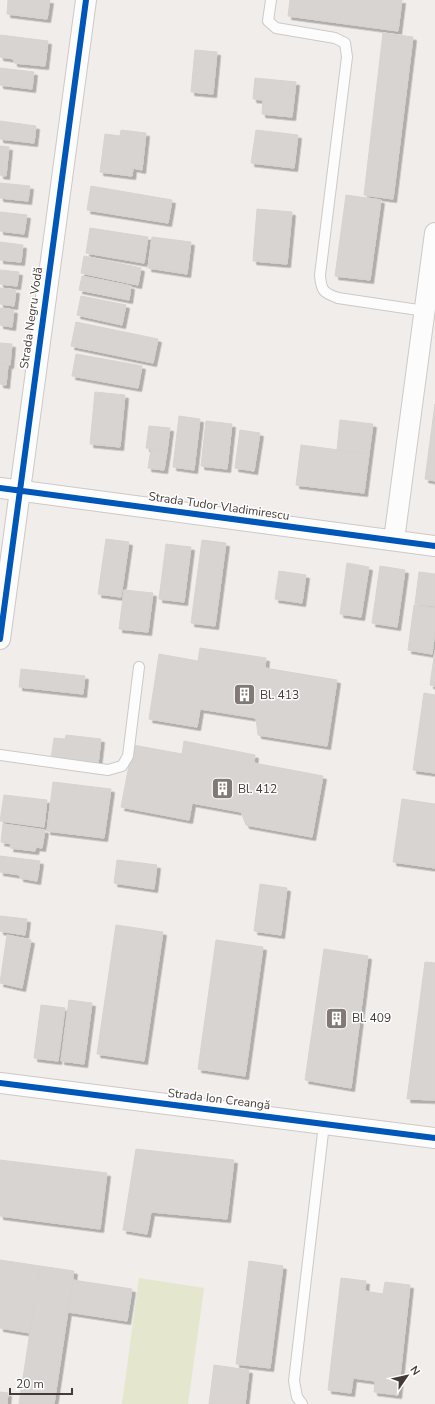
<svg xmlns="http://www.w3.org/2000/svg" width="435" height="1404" font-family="'Nunito Sans',sans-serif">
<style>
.green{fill:#e4e6cd}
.building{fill:#d8d4d1;stroke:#d8d3d0;filter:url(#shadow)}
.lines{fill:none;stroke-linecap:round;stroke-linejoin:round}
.lane-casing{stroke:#ccc9c6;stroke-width:12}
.street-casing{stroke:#ccc9c6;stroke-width:22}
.lane{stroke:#fdfcfc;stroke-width:10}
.street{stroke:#fdfcfc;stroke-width:20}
.cycleway-casing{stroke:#fff;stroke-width:8}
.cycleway{stroke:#0057b8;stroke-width:6}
.labels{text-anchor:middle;stroke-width:3;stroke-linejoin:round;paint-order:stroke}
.street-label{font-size:12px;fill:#443b38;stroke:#fff}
.poi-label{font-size:12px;fill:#443b38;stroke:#fff;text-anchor:start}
</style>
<defs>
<filter id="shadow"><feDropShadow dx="3.5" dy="3.5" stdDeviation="0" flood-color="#0004"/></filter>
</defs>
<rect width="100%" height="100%" fill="#f0edea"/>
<!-- green -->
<path class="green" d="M139 1278 204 1288 188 1404H122Z"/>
<!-- building -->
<path class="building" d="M8 0H50L47 19 7 14Z
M290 0H402L398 31 288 16Z
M383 33 413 37 393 199 364 195Z
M0 35 48 41 45 66 14 63V59L0 57Z
M195 50 217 52 213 94 191 92Z
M0 68 34 72 32 89 0 85Z
M255 78 296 82 292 117 262 114 263 100 253 99Z
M0 121 36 126 34 143 0 139Z
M121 130 146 133 142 170 133 168 132 176 100 172 105 134 120 136Z
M256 130 298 135 294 168 251 163Z
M0 146 9 147 6 176 0 175Z
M0 183 30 186 28 201 0 198Z
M91 186 172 200 168 223 87 210Z
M346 195 381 200 370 280 335 276Z
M257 209 292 212 287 264 253 261Z
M0 212 27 215 24 234 0 231Z
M90 228 148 237 144 263 86 253Z
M152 237 191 242 187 274 148 268Z
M0 242 23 245 21 262 0 260Z
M84 256 141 268 138 285 81 273Z
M0 270 19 272 17 286 0 284Z
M82 276 131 286 129 300 79 290Z
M0 288 16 290 14 306 0 304Z
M81 296 126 305 122 325 77 315Z
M0 308 14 310 12 327 0 325Z
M76 322 158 339 153 363 71 346Z
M0 343 12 344 10 365 0 364Z
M76 354 142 366 138 388 72 376Z
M0 364 8 365 6 385 0 384Z
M95 392 125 395 120 447 90 444Z
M435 404V481L425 479Z
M179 416 200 419 194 470 173 467Z
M340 420 373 424 369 454 337 450Z
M206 421 232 424 227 469 201 466Z
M149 426 170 428 167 451 146 448Z
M240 430 260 433 254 471 235 468Z
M301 445 369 454 364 493 296 485Z
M151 449 167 451 164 470 148 468Z
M106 539 129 542 121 597 98 594Z
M202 540 226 543 215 626 191 623Z
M166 544 191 547 184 602 159 599Z
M347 563 369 567 361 617 340 614Z
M380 566 405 570 397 627 372 623Z
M279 571 306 575 302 603 275 599Z
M419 572 435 574V606L415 604Z
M124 590 153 593 148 632 119 629Z
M414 605 435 608V631L432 654 408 650Z
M200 648 266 658 265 668 337 680 327 746 258 735 256 718 200 709 197 727 149 719 159 654 198 661Z
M435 650V686L430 685Z
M21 669 85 676 83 694 19 687Z
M424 693 435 695V773L413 770Z
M66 735 101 739 98 764 51 759 54 738 65 739Z
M184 741 255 755 254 763 323 776 312 837 246 825 241 812 192 803 189 820 121 807 133 745 182 754Z
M53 782 111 789 104 838 47 831Z
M4 795 47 800 44 827 0 821Z
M402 799 435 804V868L393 862Z
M3 824 45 830 42 848 36 847 35 851 10 848 11 844 1 842Z
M0 856 40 861 37 881 20 878V875L0 872Z
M117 860 157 865 154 889 114 883Z
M260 884 287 888 281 935 254 931Z
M0 916 27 919 25 935 0 931Z
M116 925 163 932 144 1061 97 1054Z
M7 935 31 940 22 988 0 983Z
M216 940 263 947 245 1076 198 1069Z
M324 949 368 956 351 1088 305 1080Z
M425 962 435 963V1100L407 1099Z
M69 1000 92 1003 84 1064 61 1061Z
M41 1005 65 1008 58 1061 34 1058Z
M136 1149 234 1160 227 1219 151 1212 147 1234 123 1230Z
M0 1160 107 1173 100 1229 0 1216Z
M0 1260 40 1266 30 1333 0 1328Z
M249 1261 283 1266 270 1368 236 1364Z
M40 1266 74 1271 54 1404H19Z
M341 1278 366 1281 365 1291 383 1294 385 1282 410 1285 398 1395 374 1392 375 1381 353 1378 351 1393 328 1390Z
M73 1280 132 1289 127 1321 68 1312Z
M214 1365 249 1370 245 1404H209Z
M0 1392 8 1393 7 1404H0Z"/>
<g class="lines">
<defs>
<path id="lane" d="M271 0 268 21 276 28 335 38 345 43 347 57 320 275C321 291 324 293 338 298L425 311
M0 755 108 770 122 766 128 756 139 667
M302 1404 297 1397 294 1381 324 1124"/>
<path id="street" d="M0 488 435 546
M394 540 435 233
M0 639 86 0
M0 1083 435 1138"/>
</defs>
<!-- lane casing -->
<use href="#lane" class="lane-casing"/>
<!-- street casing -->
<use href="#street" class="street-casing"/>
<!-- lane -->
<use href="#lane" class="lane"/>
<!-- street -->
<use href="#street" class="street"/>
<defs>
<path id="cycleway" d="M0 488 435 546
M0 639 86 0
M0 1083 435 1138"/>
</defs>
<!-- cycleway casing -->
<use href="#cycleway" class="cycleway-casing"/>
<!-- cycleway -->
<use href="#cycleway" class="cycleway"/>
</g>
<!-- icons -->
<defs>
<symbol id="building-square" viewBox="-11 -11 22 22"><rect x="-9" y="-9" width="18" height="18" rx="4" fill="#807976" stroke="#fff"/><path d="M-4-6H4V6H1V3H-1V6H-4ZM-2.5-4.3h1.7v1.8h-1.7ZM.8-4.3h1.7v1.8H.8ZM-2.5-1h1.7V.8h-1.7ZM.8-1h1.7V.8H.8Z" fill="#fff"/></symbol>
</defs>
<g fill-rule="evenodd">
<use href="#building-square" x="232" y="682" width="25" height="25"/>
<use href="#building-square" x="210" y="776" width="25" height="25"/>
<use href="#building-square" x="324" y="1006" width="25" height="25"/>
</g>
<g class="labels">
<!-- street labels -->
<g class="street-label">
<text transform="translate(31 318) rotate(-82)" y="4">Strada Negru Vodă</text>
<text transform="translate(219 506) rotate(8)" y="4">Strada Tudor Vladimirescu</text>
<text transform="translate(219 1099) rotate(7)" y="4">Strada Ion Creangă</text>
</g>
<!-- poi labels -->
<g class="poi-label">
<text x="260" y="699">Bl. 413</text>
<text x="238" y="793">Bl. 412</text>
<text x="352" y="1022">Bl. 409</text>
</g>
</g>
<!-- north arrow -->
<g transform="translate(407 1376) rotate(56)" stroke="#ffffff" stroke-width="3" paint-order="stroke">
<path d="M0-3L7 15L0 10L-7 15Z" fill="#443b38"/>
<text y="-6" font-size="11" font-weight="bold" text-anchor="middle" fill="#443b38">N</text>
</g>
<!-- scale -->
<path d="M10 1388v6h62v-6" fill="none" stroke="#443b38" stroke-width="2"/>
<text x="16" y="1388" font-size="12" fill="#443b38" stroke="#ffffff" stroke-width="3" paint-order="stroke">20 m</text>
</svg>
